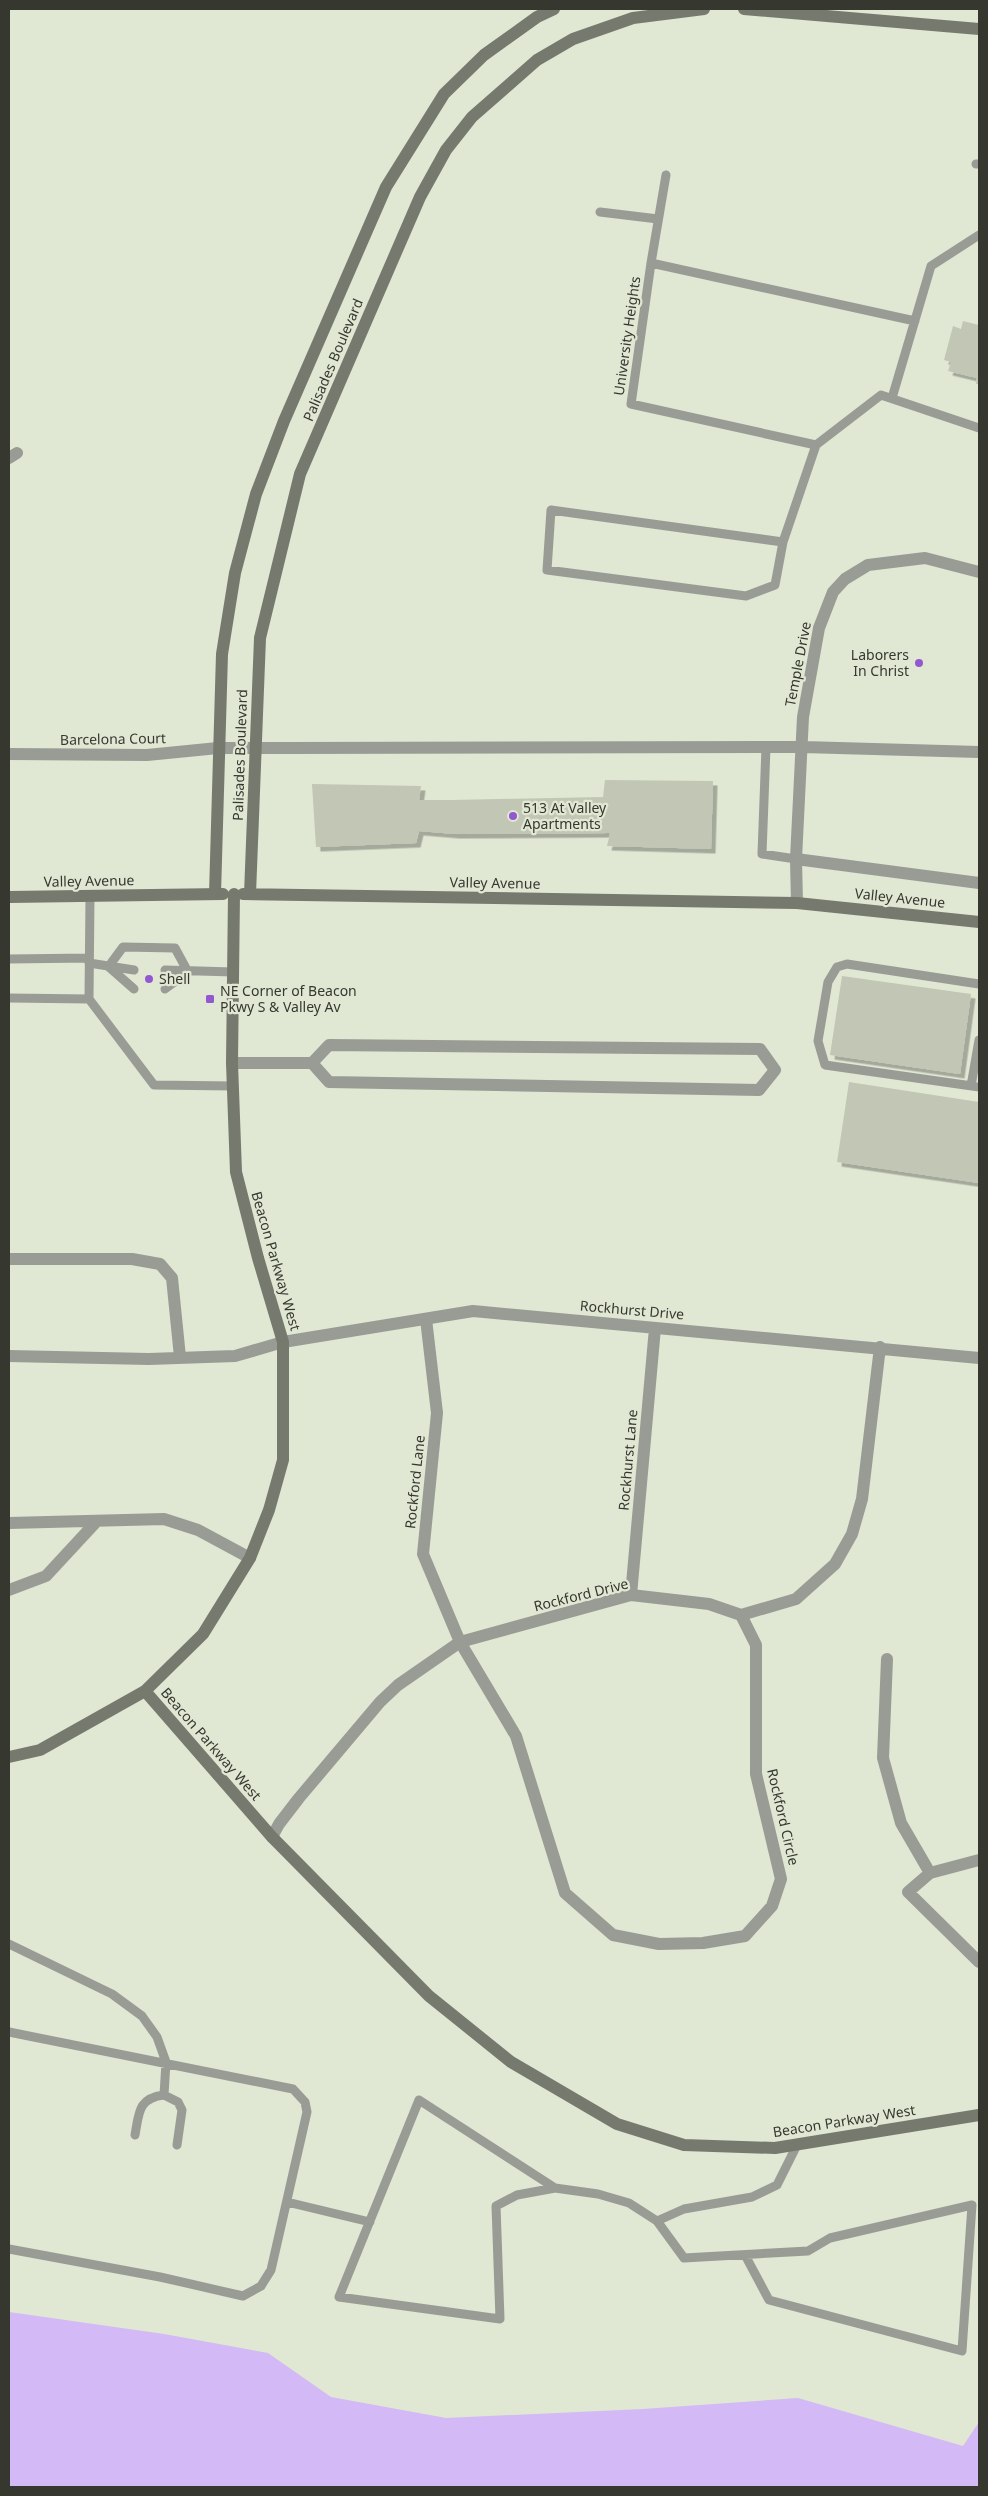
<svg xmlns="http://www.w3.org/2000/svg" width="988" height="2496" font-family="'Noto Sans',sans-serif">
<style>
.green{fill:#d3b9f5}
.building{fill:#c1c7b4;filter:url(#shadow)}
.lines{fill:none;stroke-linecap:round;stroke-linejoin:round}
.lane{stroke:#999c94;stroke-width:9}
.street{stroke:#999c94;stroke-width:12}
.secondary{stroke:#767a6e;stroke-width:12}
.poi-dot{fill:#9358cf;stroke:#e0e7d3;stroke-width:2}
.labels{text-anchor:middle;stroke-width:4.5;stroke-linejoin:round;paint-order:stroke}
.street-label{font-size:14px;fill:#363830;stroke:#e0e7d3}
.poi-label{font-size:14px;fill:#363830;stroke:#e0e7d3;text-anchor:start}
</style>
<defs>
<filter id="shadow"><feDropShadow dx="4.5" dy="4.5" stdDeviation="0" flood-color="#0004"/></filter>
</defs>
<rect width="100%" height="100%" fill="#e0e7d3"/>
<!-- green -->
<path class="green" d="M9 2312 164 2334 268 2353 331 2397 446 2418 643 2409 798 2398 963 2446 979 2422V2487H9Z"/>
<!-- building -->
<path class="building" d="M963 321 979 325V384H976L977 378 948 371 951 362 944 360 953 326 961 329Z
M605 780 713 781 711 849 607 846 610 833 455 834 419 831 416 843 316 847 312 784 421 786 419 800H451L603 797Z
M842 976 971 994 960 1074 830 1055Z
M849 1082 979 1102V1183L837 1162Z"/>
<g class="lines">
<!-- lane -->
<path class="lane" d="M976 164H979
M600 212 658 219
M651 263 666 175
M892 398 931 266 979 235
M816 445 881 395 979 428
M783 542 551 510 547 570 746 596 775 585 783 542 816 445 631 404 651 263 915 321
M766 747 762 854 796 859
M90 896 89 999 154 1085 233 1086
M9 959 89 958
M89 963 134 970
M109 966 123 947 175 948 188 972
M109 967 134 989
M165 970 233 972
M979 984 847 964 837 967 828 982 818 1041 825 1065 979 1087
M165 989 188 972
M9 998 89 999
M971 1086 979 1040
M9 1944 112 1994 142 2016 157 2037 166 2062 164 2095 178 2102 182 2110 177 2145
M9 2032 293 2089 305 2102 307 2112 271 2270 261 2286 243 2296 160 2277 9 2249
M135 2135C139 2113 138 2098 164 2095
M555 2188 517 2195 496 2206 500 2319 339 2297 419 2100 555 2188 598 2194 629 2203 657 2221
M287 2202 370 2222
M745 2255 769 2300 962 2351 972 2205 830 2238 808 2251 684 2258 657 2221 684 2209 752 2197 777 2185 797 2145"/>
<!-- street -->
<path class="street" d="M9 458 17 453
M9 754 147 755 218 748H289L803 747 979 752
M796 859 979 883
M797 903 796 859 803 717 819 628 833 592 845 579 868 565 925 558 979 572
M329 1045 760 1049 775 1070 759 1090 329 1082 312 1063Z
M232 1063H312
M9 1259H132L160 1264 172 1278 180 1357
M426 1319 437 1413 423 1554 460 1642 516 1736 565 1893 613 1935 659 1944 703 1943 745 1936 772 1906 781 1879 756 1774V1645L741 1615
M9 1356 149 1359 235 1356 283 1342 473 1311 979 1358
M9 1523 164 1519 198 1530 250 1558
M9 1590 46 1576 97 1521
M631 1595 655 1328
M887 1659 883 1758 901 1823 930 1873
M272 1837 279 1824 299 1798 380 1702 398 1685 460 1642 631 1595 709 1604 741 1615 796 1599 835 1564 852 1534 862 1499 880 1347
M979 1860 930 1873 908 1892 979 1962"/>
<!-- secondary -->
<path class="secondary" d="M744 9 979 29
M215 894 222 654 235 573 256 494 284 421 386 187 444 94 484 55 537 17 554 9
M243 894 797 903 979 922
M250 894 260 638 300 474 420 197 446 150 472 117 537 60 573 39 633 18 704 9
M9 897 223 894
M145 1691 272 1837 429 1996 511 2062 617 2124 684 2145 775 2148 979 2115
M9 1757 40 1750 145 1691 203 1634 250 1558 269 1510 283 1460V1342L258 1258 236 1172 232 1063 234 894"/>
</g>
<!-- markers -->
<g class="poi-dot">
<circle cx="919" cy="663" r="5"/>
<circle cx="513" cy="816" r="5"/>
<circle cx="149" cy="979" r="5"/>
<rect x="205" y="994" width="10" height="10" rx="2.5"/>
</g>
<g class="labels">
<!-- street labels -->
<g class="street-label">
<text transform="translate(627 336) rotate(-82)" y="5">University Heights</text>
<text transform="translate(333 360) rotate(-67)" y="5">Palisades Boulevard</text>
<text transform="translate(798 664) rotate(-79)" y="5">Temple Drive</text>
<text transform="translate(113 739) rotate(-1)" y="5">Barcelona Court</text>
<text transform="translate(240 755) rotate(-88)" y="5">Palisades Boulevard</text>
<text transform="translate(89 881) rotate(-1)" y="5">Valley Avenue</text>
<text transform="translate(495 883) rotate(1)" y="5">Valley Avenue</text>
<text transform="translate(900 898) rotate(6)" y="5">Valley Avenue</text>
<text transform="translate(276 1261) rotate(74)" y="5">Beacon Parkway West</text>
<text transform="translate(632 1310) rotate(5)" y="5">Rockhurst Drive</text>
<text transform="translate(628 1460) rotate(-85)" y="5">Rockhurst Lane</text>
<text transform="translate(415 1482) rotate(-84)" y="5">Rockford Lane</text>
<text transform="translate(581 1595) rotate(-14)" y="5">Rockford Drive</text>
<text transform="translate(211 1744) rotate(49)" y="5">Beacon Parkway West</text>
<text transform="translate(783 1817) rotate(77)" y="5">Rockford Circle</text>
<text transform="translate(844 2121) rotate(-9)" y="5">Beacon Parkway West</text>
</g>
<!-- poi labels -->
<g class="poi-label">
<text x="909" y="660" text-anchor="end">Laborers<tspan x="909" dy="16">In Christ</tspan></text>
<text x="523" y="813">513 At Valley<tspan x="523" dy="16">Apartments</tspan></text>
<text x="159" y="984">Shell</text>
<text x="220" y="996">NE Corner of Beacon<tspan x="220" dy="16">Pkwy S &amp; Valley Av</tspan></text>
</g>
</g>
<!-- border -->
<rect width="988" height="2496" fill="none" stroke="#363830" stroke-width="20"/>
</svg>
